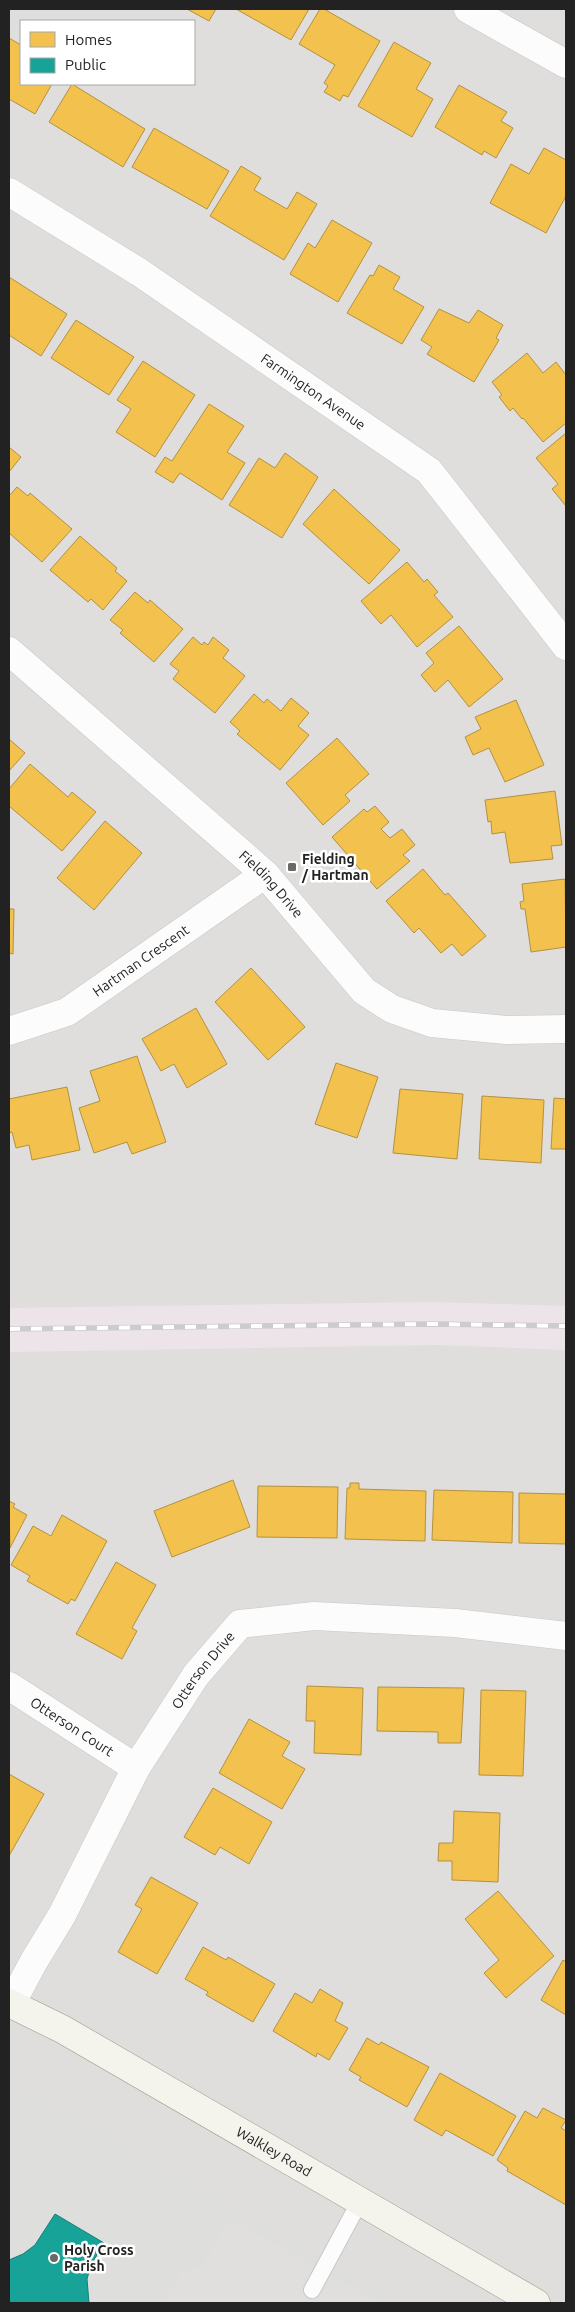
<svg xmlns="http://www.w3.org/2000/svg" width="575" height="2312" font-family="Ubuntu,sans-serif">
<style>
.residential{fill:#dfdedc;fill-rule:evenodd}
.industrial{fill:#ede4e9}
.religious{fill:#dededc}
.parking{fill:#e0dfde}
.homes{fill:#f2c14e;stroke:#b49141}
.public{fill:#17a398;stroke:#1a7c75}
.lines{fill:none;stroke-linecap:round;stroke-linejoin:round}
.service-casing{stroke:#c9c8c7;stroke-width:18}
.minor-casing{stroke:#c9c8c7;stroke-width:29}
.secondary-casing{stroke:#999a82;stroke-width:29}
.service{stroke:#fdfcfc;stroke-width:16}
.minor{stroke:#fdfcfc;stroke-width:28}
.secondary{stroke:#f4f4ed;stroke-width:28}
.rail-casing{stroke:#ccc;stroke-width:5.5}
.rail{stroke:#fff;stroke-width:4;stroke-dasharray:11;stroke-linecap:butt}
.poi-dot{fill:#6a6968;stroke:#fff;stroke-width:2}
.labels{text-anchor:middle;stroke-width:5;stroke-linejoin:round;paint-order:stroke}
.street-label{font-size:14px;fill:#222;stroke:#fff}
.poi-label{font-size:14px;font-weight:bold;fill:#222;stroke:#fff;text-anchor:start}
</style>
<rect width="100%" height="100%" fill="#f0eeeb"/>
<!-- residential -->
<path class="residential" d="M9 9H566V2303H9ZM21 21H194V84H21Z"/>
<!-- industrial -->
<path class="industrial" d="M432 1302 566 1306V1350L436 1345 9 1352V1308Z"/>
<!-- religious -->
<path class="religious" d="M33 2094 401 2303H9V2101Z"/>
<!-- parking -->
<path class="parking" d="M229 2218 382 2303H161L183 2271 199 2267 208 2256Z"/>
<!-- homes -->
<path class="homes" d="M187 9H216L209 21Z
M236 9H309L291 40Z
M320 9H324L380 41 348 97 343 95 340 101 324 92 328 86 324 83 335 65 299 44Z
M9 38 21 45V84H52L35 114 9 99Z
M394 42 431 63 416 89 433 99 412 137 358 106Z
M72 84 145 129 123 167 49 122Z
M459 85 507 112 501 121 513 128 496 158 484 151 482 155 435 127Z
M154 128 229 171 207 209 132 167Z
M544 148 566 160V196L546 233 490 203 511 164 529 174Z
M241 166 261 178 254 190 287 209 297 192 317 204 284 260 210 216Z
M332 220 372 243 338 302 290 274 308 243 315 248Z
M379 265 400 277 393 289 424 307 402 344 347 313 370 275 373 276Z
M9 277 67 314 41 356 9 335Z
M439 309 469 323 478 310 503 325 496 338 499 340 474 382 427 354 432 347 421 340Z
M76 320 134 357 109 395 51 358Z
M527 353 543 373 556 362 566 375V423L543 442 523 418 522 419 513 408 510 411 499 397 502 395 492 382Z
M143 361 195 395 155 457 116 432 131 409 117 400Z
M209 404 244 426 227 452 245 463 222 500 180 473 173 483 155 472 165 457 172 461Z
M566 433V506L552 489 558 484 536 458Z
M9 447 21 457 9 472Z
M285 453 318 477 282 538 229 505 259 458 275 468Z
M17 487 28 496 30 493 72 529 42 562 9 533V496Z
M334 489 400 550 369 584 303 524Z
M80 536 117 568 115 571 127 581 103 610 91 599 88 602 50 570Z
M407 562 424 582 427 579 438 592 434 595 453 617 417 647 391 615 381 624 361 601Z
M135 592 148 603 150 600 183 629 154 662 120 633 123 630 110 620Z
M459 626 503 679 469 707 448 680 435 692 421 675 434 663 426 653Z
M193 637 202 645 204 642 208 645 213 637 229 650 223 658 245 676 215 713 173 679 179 671 170 664Z
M254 694 264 703 267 699 281 711 291 698 309 713 298 726 309 735 280 770 237 734 240 731 230 722Z
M516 700 544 765 505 782 489 748 473 755 465 737 481 729 475 717Z
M337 738 369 774 345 795 350 801 323 825 286 783Z
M9 739 25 753 9 771Z
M30 764 68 797 72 792 96 812 62 851 9 806V789Z
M555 791 562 845 551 846 553 859 510 863 505 832 492 834 491 821 488 822 485 800Z
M375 806 389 822 381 829 390 838 402 829 415 845 403 855 410 861 377 889 332 837 364 809 367 812Z
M105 821 142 853 94 910 57 878Z
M423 869 445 895 448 893 486 936 462 956 452 944 441 953 419 928 414 933 386 901Z
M565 879 566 947 531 952 525 909H521L520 902 524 901 522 884Z
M9 909H14L13 954 9 953Z
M251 968 305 1027 268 1060 215 1002Z
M196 1008 227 1064 187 1088 174 1064 161 1071 142 1039Z
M137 1056 166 1142 132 1154 127 1142 94 1153 79 1108 100 1101 90 1071Z
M336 1063 378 1077 357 1138 315 1124Z
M67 1087 80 1150 32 1160 29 1145 16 1148 12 1132 9 1133V1099Z
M400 1089 463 1094 457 1159 393 1153Z
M482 1096 544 1100 541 1163 479 1159Z
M554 1098 566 1099V1149H551Z
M233 1480 250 1527 172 1557 154 1511Z
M350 1483H359V1489L426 1491 425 1541 345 1539 347 1488H350Z
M258 1486 338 1487 337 1538 257 1537Z
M434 1490 513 1492 512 1543 432 1540Z
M519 1493 566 1494V1544L519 1543Z
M9 1501 15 1504 13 1507 27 1515 10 1548Z
M62 1515 107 1541 75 1601 71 1599 68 1604 27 1581 30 1576 11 1565 33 1526 51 1536Z
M116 1562 156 1585 132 1628 137 1631 122 1659 76 1634Z
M307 1686 363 1688 361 1755 314 1753 315 1721H306Z
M378 1687 464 1688 461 1743H438V1732L377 1731Z
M481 1690 526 1691 523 1776 479 1775Z
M249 1719 290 1742 282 1756 305 1769 282 1809 219 1773Z
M9 1774 44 1794 9 1856Z
M213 1788 272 1822 249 1864 220 1847 215 1855 184 1837Z
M454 1811 500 1813 498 1882 452 1880V1861H438L439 1843H453Z
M151 1877 198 1903 157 1974 118 1952 142 1909 135 1905Z
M498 1891 554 1956 506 1998 484 1973 499 1960 465 1919Z
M203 1947 226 1960 228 1957 275 1984 253 2022 206 1995 208 1992 185 1979Z
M563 1960 566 1962V2015L541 2000Z
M320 1989 343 2003 335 2021 348 2028 329 2060 317 2053 316 2057 273 2031 295 1993 312 2003Z
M367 2038 379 2045 381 2042 429 2067 407 2107 359 2080 361 2077 349 2070Z
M440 2073 516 2116 493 2156 446 2130 442 2136 414 2120Z
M543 2108 566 2120 561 2128 566 2131V2205L507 2171 508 2168 497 2160 525 2111 537 2118Z"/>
<!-- public -->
<path class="public" d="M55 2214 104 2243 91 2265 87 2279 89 2303H9V2260L23 2254 35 2245Z"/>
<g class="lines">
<defs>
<path id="service" d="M312 2290 360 2201"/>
<g id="minor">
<path d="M468 9 566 64"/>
<path id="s1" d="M9 192 139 272 429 471 566 646"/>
<path id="s2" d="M9 651 265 874 364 991 392 1009 432 1023 506 1030 566 1029"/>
<path id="s3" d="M9 1031 67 1012 265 874"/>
<path id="s4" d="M9 1686 136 1768"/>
<path id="s5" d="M11 2004 34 1961 62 1915 136 1768 196 1675 240 1624 314 1616 455 1623 566 1636"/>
</g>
<g id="secondary">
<path id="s6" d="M9 2003 62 2029 536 2303"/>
</g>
</defs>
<!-- service casing -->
<use href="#service" class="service-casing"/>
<!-- minor casing -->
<use href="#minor" class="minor-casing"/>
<!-- secondary casing -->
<use href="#secondary" class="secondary-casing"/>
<!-- service -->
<use href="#service" class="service"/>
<!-- minor -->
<use href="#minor" class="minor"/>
<!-- secondary -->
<use href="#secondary" class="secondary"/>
<defs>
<path id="rail" d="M9 1329 434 1324 566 1326"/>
</defs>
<!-- rail casing -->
<use href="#rail" class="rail-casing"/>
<!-- rail -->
<use href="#rail" class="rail"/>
</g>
<!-- markers -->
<g class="poi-dot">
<rect x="287" y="862" width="10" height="10" rx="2.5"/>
<circle cx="54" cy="2258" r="5"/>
</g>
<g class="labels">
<!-- street labels -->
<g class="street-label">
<text dy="5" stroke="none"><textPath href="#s1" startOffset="364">Farmington Avenue</textPath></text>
<text dy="5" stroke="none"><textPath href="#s2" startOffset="351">Fielding Drive</textPath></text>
<text dy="5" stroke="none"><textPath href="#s3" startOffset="151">Hartman Crescent</textPath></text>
<text dy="5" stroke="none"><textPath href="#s5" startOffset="386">Otterson Drive</textPath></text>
<text dy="5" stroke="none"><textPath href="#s4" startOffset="75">Otterson Court</textPath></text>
<text dy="5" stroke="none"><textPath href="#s6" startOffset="304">Walkley Road</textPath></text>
</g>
<!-- poi labels -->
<g class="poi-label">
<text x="302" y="864">Fielding<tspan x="302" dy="16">/ Hartman</tspan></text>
<text x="64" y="2255">Holy Cross<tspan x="64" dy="16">Parish</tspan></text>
</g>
</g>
<!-- border -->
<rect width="575" height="2312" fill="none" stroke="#222222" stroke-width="20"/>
<!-- legend -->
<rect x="20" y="20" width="175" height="65" fill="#ffffff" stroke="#a7a7a7"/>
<rect x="30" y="32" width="25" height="15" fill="#f2c14e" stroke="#a7a7a7"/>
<text x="65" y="45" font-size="15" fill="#222222">Homes</text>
<rect x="30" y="58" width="25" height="15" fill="#17a398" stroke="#a7a7a7"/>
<text x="65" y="70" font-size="15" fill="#222222">Public</text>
</svg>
